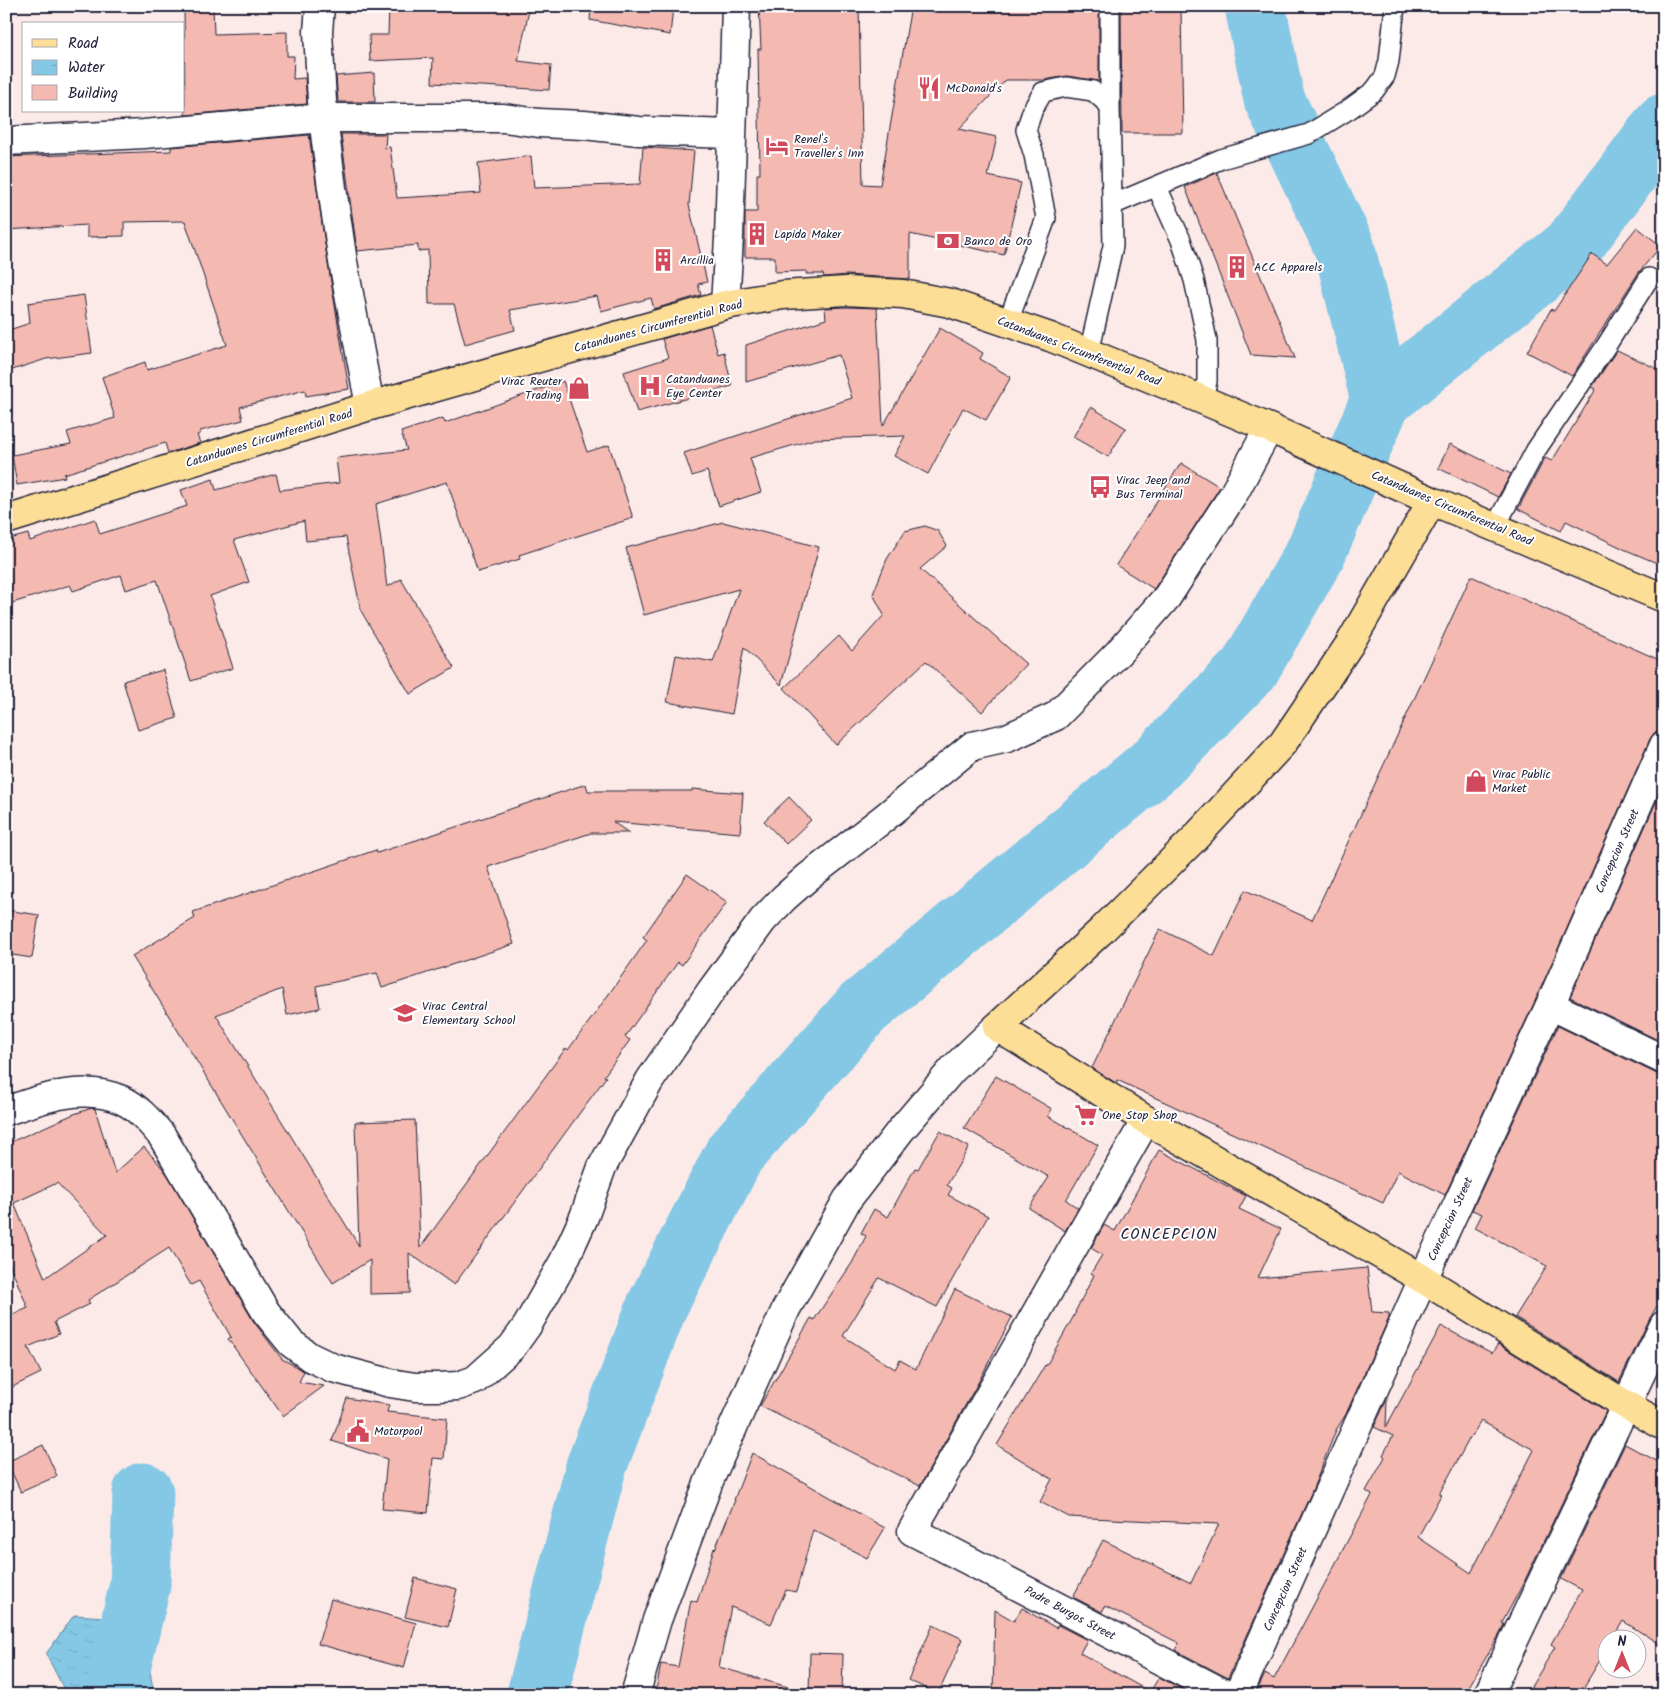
<svg xmlns="http://www.w3.org/2000/svg" width="1670" height="1701" font-family="Kalam,sans-serif">
<style>
.water{fill:url(#water-ripples);stroke:#5d86a1}
.lines{fill:none;stroke-linecap:round;stroke-linejoin:round}
.river{stroke:#84c8e5;stroke-width:61}
.building{fill:#f4b9b1;stroke:#22223b;fill-rule:evenodd}
.lane-casing{stroke:#22223b;stroke-width:22}
.street-casing{stroke:#22223b;stroke-width:31}
.secondary-casing{stroke:#22223b;stroke-width:31}
.primary-casing{stroke:#22223b;stroke-width:31}
.lane{stroke:#fff;stroke-width:19}
.street{stroke:#fff;stroke-width:28}
.secondary{stroke:#fff;stroke-width:28}
.primary{stroke:#fdde96;stroke-width:28}
.labels{text-anchor:middle;stroke-width:4;stroke-linejoin:round;paint-order:stroke}
.poi-label{font-size:12px;fill:#22223b;stroke:#fff;text-anchor:start}
.street-label{font-size:12px;fill:#22223b;stroke:#fff}
.quarter-label{font-size:15px;letter-spacing:1px;fill:#22223b;stroke:#fff}
</style>
<defs>
<pattern id="water-ripples" width="26" height="14" patternUnits="userSpaceOnUse" patternTransform="scale(1.25)"><rect width="26" height="14" fill="#84c8e5"/><path d="M2 4q2-2 4 0t4 0M15 11q2-2 4 0t4 0" fill="none" stroke="#72acc5"/></pattern>
</defs>
<rect width="100%" height="100%" fill="#fceae8"/>
<filter id="ink" filterUnits="userSpaceOnUse"><feTurbulence type="fractalNoise" baseFrequency=".02" numOctaves="2"/><feDisplacementMap in="SourceGraphic" scale="10" xChannelSelector="R" yChannelSelector="G"/><feConvolveMatrix kernelMatrix="1 2 1 2 8 2 1 2 1" color-interpolation-filters="sRGB"/></filter>
<g filter="url(#ink)">
<!-- water -->
<path class="water" d="M74 1615 136 1619 152 1635 150 1671 154 1695H67L46 1654Z"/>
<g class="lines">
<!-- river -->
<path class="river" d="M1381 400 1572 247 1664 124
M117 1695 119 1673 140 1585 143 1493
M537 1695 596 1467 657 1306 735 1153 862 1009 1155 765 1249 669 1315 554 1381 400 1344 246 1274 99 1255 6"/>
</g>
<!-- building -->
<path class="building" d="M184 6H213L214 34 287 32V56H294L293 79 305 78 307 104 185 115Z
M389 6H530L518 61 551 65 549 90 432 83 433 58 370 61 369 35H388Z
M591 6H658L673 8 670 35 590 20Z
M759 6H859L863 184 880 185 911 6H941L958 11 962 6H1099V81L1067 76 1044 80H1006L959 129 997 137 988 176 1021 183 1004 255 910 234V279L847 275 824 277 823 274H806L807 271 775 272V257H745V212H757V174H760L758 49H761Z
M1121 6H1181L1183 133H1122Z
M374 73 375 102H338L336 76Z
M341 134H386L385 148 390 147 397 198 481 193 478 163 531 156 534 188 640 184 643 147 694 151 689 205 707 282 698 284 701 295 654 309 651 298 601 311 597 296 510 310 515 330 465 344 454 304H429L428 250 418 251V245L357 251Z
M309 135 328 264 349 389 306 396 305 390 240 407 243 420 200 431 201 433 197 435 200 443 168 453 165 443 64 474 65 477 17 485 12 455 71 444 67 432 115 418 102 377 145 362 147 370 227 345 185 221 124 222V236L87 237V225L6 230V157L171 151V147Z
M1217 173 1295 358 1251 355 1185 187Z
M1637 227 1661 246 1639 272 1572 376 1527 352 1551 309 1554 311 1592 254 1607 264Z
M84 295 92 353 46 359 6 372V331L30 323 28 303Z
M846 307 877 308 883 426 940 328 983 353 980 359 1011 377 986 420 963 408 928 474 894 456 905 436 815 439 750 458 761 492 719 506 707 471 692 476 684 453 852 398 839 355 746 382V345L826 319 825 308Z
M710 325 718 354 724 352 732 386 637 412 624 372 668 358 662 339Z
M1617 350 1664 372V566L1626 550 1566 521 1561 531 1518 509 1545 458 1552 461 1596 389 1592 387Z
M563 381 587 452 609 445 633 518 519 555 520 559 478 572 447 482 376 504 387 587 401 579 454 668 410 694 361 611 346 537 306 541 304 521 234 540 249 582 210 596 233 668 191 681 157 580 126 590 121 575 73 591 70 585 6 605V540L28 534 30 541 95 519 100 534 187 506 181 490 213 479 216 490 276 474 280 490 339 483 336 458 407 450 401 432 443 418 445 423Z
M1091 407 1126 428 1108 457 1073 437Z
M1450 444 1511 474 1498 497 1438 468Z
M1181 463 1220 487 1154 589 1116 565Z
M723 522 819 547 781 685 744 647 732 714 667 702 676 655 713 662 739 589 644 615 626 548Z
M925 526 938 531 947 546 920 569 1026 664 982 712 926 661 836 745 784 688 839 636 852 651 884 615 873 594 887 559 905 531Z
M1471 576 1664 662V730L1655 732 1650 739 1536 999 1445 1195 1398 1171 1383 1203 1117 1080 1116 1083 1092 1068 1160 929 1214 956 1245 890 1312 920Z
M163 670 177 718 138 730 123 681Z
M586 784 588 791H692V789L743 793 740 833 613 822 629 833H591L488 867 514 944 382 988 377 973 316 986 320 1008 287 1015 282 989 216 1015 359 1246 355 1122 415 1120 420 1248 566 1048 568 1050 594 1015 647 940 643 937 687 874 727 902 682 965 678 962 625 1037 630 1040 604 1076 606 1077 454 1285 409 1253 410 1293 370 1294V1260L333 1283 132 956 195 918 193 912 376 850 377 853Z
M1664 784V1043L1570 997Z
M789 797 811 820 786 844 764 821Z
M6 910 39 915 32 958 6 954Z
M1558 1026 1657 1074 1664 1075V1294L1650 1318 1619 1382 1515 1317 1547 1266 1475 1228 1482 1214 1472 1210Z
M996 1076 1052 1109 1048 1116 1098 1145 1066 1200 1078 1208 1065 1231 1029 1208 1049 1177 964 1128Z
M92 1108 95 1109 115 1173 144 1147 160 1165 167 1174 254 1322 282 1359 304 1371 299 1382 324 1386 283 1416 228 1339 231 1337 199 1281 191 1285 169 1248 88 1300 90 1304 54 1322 59 1334 28 1347 41 1373 6 1390V1303L12 1315 28 1308 6 1256V1144L74 1114ZM57 1183 107 1235 45 1278 14 1203Z
M940 1131 969 1147 947 1185 952 1188 948 1195 988 1216 937 1307 879 1278 843 1336 895 1369 900 1360 916 1369 955 1289 1012 1317 979 1381 920 1486 760 1406 811 1318 814 1320 852 1263 866 1236 861 1233 874 1209 888 1217 915 1168 918 1169Z
M1159 1150 1246 1196 1239 1209 1281 1229 1258 1278 1367 1268 1372 1312 1389 1313V1318L1346 1414 1336 1430 1312 1491 1228 1678 1175 1650 1179 1643 1105 1606 1102 1612 1073 1597 1103 1540 1191 1583 1219 1524 1069 1517 1040 1502 1052 1479 997 1445 1045 1365 1046 1366 1076 1312H1075L1094 1275 1091 1273 1102 1255 1091 1248 1104 1225 1115 1231Z
M1441 1326 1492 1353 1498 1344 1606 1411 1524 1582 1502 1623 1504 1624 1501 1632 1464 1695H1255L1265 1674 1274 1679 1372 1495 1366 1491 1385 1457 1383 1455 1393 1436 1374 1427 1387 1399 1386 1427ZM1481 1421 1534 1450 1471 1573 1418 1537 1441 1495 1439 1494 1472 1434H1473Z
M347 1398 389 1405 387 1412 447 1418 444 1459 433 1458 428 1513 382 1509 387 1459 332 1441Z
M1625 1444 1664 1465V1647L1623 1621 1613 1638H1608V1647L1579 1695H1526L1555 1647 1551 1644 1582 1590 1561 1579Z
M43 1445 57 1476 21 1492 7 1462Z
M752 1453 885 1528 867 1558 813 1530 796 1592 786 1590 771 1624 731 1607 719 1667 788 1687 787 1695H655L661 1664 678 1667 691 1600 697 1602 714 1548 715 1549 735 1500H734Z
M415 1578 457 1589 448 1627 405 1617Z
M331 1599 416 1623 404 1668 318 1644Z
M1022 1608 1056 1628 1058 1625 1087 1640 1080 1653 1150 1692 1159 1677 1193 1695H993L995 1610 1014 1621Z
M933 1625 963 1639 938 1694 908 1680Z
M810 1653 843 1654 842 1695H809Z"/>
<g class="lines">
<defs>
<path id="lane" d="M1157 187 1181 240 1194 280 1207 340V381L1203 399
M1112 205 1221 159 1309 134 1348 110 1374 91 1385 76 1389 61 1395 6
M1008 322 1046 218 1034 155 1026 130 1033 109 1043 92 1066 87 1093 91 1110 106
M1089 353 1113 246 1110 106V6
M1495 527 1536 450 1606 346 1649 278"/>
<path id="street" d="M320 6 318 32 323 118 332 188 343 262 370 406
M6 141 144 134 323 118H504L539 123 584 125 639 131 732 134
M725 305 729 238 736 6
M1550 1005 1664 1060
M6 1111C43 1098 84 1083 122 1100 138 1107 151 1123 162 1136L266 1312 291 1343 310 1357 333 1368 390 1383 415 1387H438L458 1386 475 1380 512 1347 527 1326 564 1261 584 1217 602 1167 650 1080 711 991 763 920 784 898 808 877 884 818 972 746 1007 738 1056 716 1119 652 1167 597 1233 495 1269 428
M1146 1120 912 1531 1227 1695
M1238 1695 1423 1279 1550 1005 1664 745
M1488 1695 1664 1325"/>
<path id="secondary" d="M635 1695 657 1620 709 1481 786 1309 847 1200 900 1131 953 1069 997 1027"/>
<path id="primary" d="M1432 501 1349 645 1283 743 1194 839 1100 932 997 1027 1146 1120 1423 1279 1626 1405 1664 1426
M6 520 370 406 725 305 783 295 846 291 903 294 950 303 1050 337 1172 387 1269 428 1432 501 1664 598"/>
</defs>
<!-- lane casing -->
<use href="#lane" class="lane-casing"/>
<!-- street casing -->
<use href="#street" class="street-casing"/>
<!-- secondary casing -->
<use href="#secondary" class="secondary-casing"/>
<!-- primary casing -->
<use href="#primary" class="primary-casing"/>
<!-- lane -->
<use href="#lane" class="lane"/>
<!-- street -->
<use href="#street" class="street"/>
<!-- secondary -->
<use href="#secondary" class="secondary"/>
<!-- primary -->
<use href="#primary" class="primary"/>
</g>
</g>
<!-- icons -->
<defs>
<symbol id="restaurant-bare" viewBox="-9 -9 18 18"><path d="M-5-6h1v4h1v-4h1v4h1v-4h1v5L-1.5 .5V6h-2V.5L-5-1ZM5-6V6H3V1.5H1.5Q1.5-4 5-6Z" fill="#d1495b" stroke="#fff" stroke-width="2.5" paint-order="stroke"/></symbol>
<symbol id="hotel-bare" viewBox="-9 -9 18 18"><path d="M-6-4.5h1.5V1H6V5H4.5V3h-9V5H-6ZM-4 0a1.8 1.8 0 1 1 3.6 0ZM.5 0V-2.5h3Q6-2.5 6 0Z" fill="#d1495b" stroke="#fff" stroke-width="2.5" paint-order="stroke"/></symbol>
<symbol id="building-bare" viewBox="-9 -9 18 18"><path d="M-4-6H4V6H1V3H-1V6H-4ZM-2.5-4.3h1.7v1.8h-1.7ZM.8-4.3h1.7v1.8H.8ZM-2.5-1h1.7V.8h-1.7ZM.8-1h1.7V.8H.8Z" fill="#d1495b" stroke="#fff" stroke-width="2.5" paint-order="stroke"/></symbol>
<symbol id="bank-bare" viewBox="-9 -9 18 18"><path d="M-6-4H6V4H-6ZM0-2.3a2.3 2.3 0 1 0 0 4.6a2.3 2.3 0 1 0 0-4.6Z" fill="#d1495b" stroke="#fff" stroke-width="2.5" paint-order="stroke"/></symbol>
<symbol id="hospital-bare" viewBox="-9 -9 18 18"><path d="M-5-5h3v3.5h4V-5h3V5h-3V1.5h-4V5h-3Z" fill="#d1495b" stroke="#fff" stroke-width="2.5" paint-order="stroke"/></symbol>
<symbol id="shop-bare" viewBox="-9 -9 18 18"><path d="M-5-2.5h2.3a2.7 3.5 0 0 1 5.4 0H5L5.5 6h-11ZM-1.5-2.5h3a1.5 2.3 0 0 0-3 0Z" fill="#d1495b" stroke="#fff" stroke-width="2.5" paint-order="stroke"/></symbol>
<symbol id="bus-bare" viewBox="-9 -9 18 18"><path d="M-5-6H5V4H4V6H2V4H-2V6H-4V4H-5ZM-3.5-4V0h7V-4ZM-3.5 1.2v1.5H-2V1.2ZM2 1.2v1.5H3.5V1.2Z" fill="#d1495b" stroke="#fff" stroke-width="2.5" paint-order="stroke"/></symbol>
<symbol id="school-bare" viewBox="-9 -9 18 18"><path d="M0-5L7-2L0 1L-7-2ZM-4 1L0 2.5L4 1V4Q0 6-4 4Z" fill="#d1495b" stroke="#fff" stroke-width="2.5" paint-order="stroke"/></symbol>
<symbol id="supermarket-bare" viewBox="-9 -9 18 18"><path d="M-6-5.5h2.5l.6 2H6L4.5 2H-2.5L-4.4-4H-6ZM-1.5 3.2a1.3 1.3 0 1 0 .1 0ZM3 3.2a1.3 1.3 0 1 0 .1 0Z" fill="#d1495b" stroke="#fff" stroke-width="2.5" paint-order="stroke"/></symbol>
<symbol id="civic-bare" viewBox="-9 -9 18 18"><path d="M-.6-6.5H3V-4.5H.6V-3L4-1V1h2V6H-6V1h2V-1L-.6-3ZM-1.2 2.5V6h2.4V2.5Z" fill="#d1495b" stroke="#fff" stroke-width="2.5" paint-order="stroke"/></symbol>
</defs>
<g fill-rule="evenodd">
<use href="#restaurant-bare" x="913" y="72" width="32" height="32"/>
<use href="#hotel-bare" x="761" y="130" width="32" height="32"/>
<use href="#building-bare" x="741" y="218" width="32" height="32"/>
<use href="#bank-bare" x="932" y="225" width="32" height="32"/>
<use href="#building-bare" x="647" y="244" width="32" height="32"/>
<use href="#building-bare" x="1221" y="251" width="32" height="32"/>
<use href="#hospital-bare" x="634" y="370" width="32" height="32"/>
<use href="#shop-bare" x="563" y="372" width="32" height="32"/>
<use href="#bus-bare" x="1084" y="471" width="32" height="32"/>
<use href="#shop-bare" x="1460" y="765" width="32" height="32"/>
<use href="#school-bare" x="389" y="997" width="32" height="32"/>
<use href="#supermarket-bare" x="1070" y="1099" width="32" height="32"/>
<use href="#civic-bare" x="342" y="1415" width="32" height="32"/>
</g>
<g class="labels">
<!-- poi labels -->
<g class="poi-label">
<text x="946" y="92">McDonald's</text>
<text x="794" y="143">Renel's<tspan x="794" dy="14">Traveller's Inn</tspan></text>
<text x="774" y="238">Lapida Maker</text>
<text x="964" y="245">Banco de Oro</text>
<text x="680" y="264">Arcillia</text>
<text x="1254" y="271">ACC Apparels</text>
<text x="666" y="383">Catanduanes<tspan x="666" dy="14">Eye Center</tspan></text>
<text x="562" y="385" text-anchor="end">Virac Reuter<tspan x="562" dy="14">Trading</tspan></text>
<text x="1116" y="484">Virac Jeep and<tspan x="1116" dy="14">Bus Terminal</tspan></text>
<text x="1492" y="778">Virac Public<tspan x="1492" dy="14">Market</tspan></text>
<text x="422" y="1010">Virac Central<tspan x="422" dy="14">Elementary School</tspan></text>
<text x="1102" y="1119">One Stop Shop</text>
<text x="374" y="1435">Motorpool</text>
</g>
<!-- street labels -->
<g class="street-label">
<text transform="translate(658 326) rotate(-15)" y="4">Catanduanes Circumferential Road</text>
<text transform="translate(1079 351) rotate(21)" y="4">Catanduanes Circumferential Road</text>
<text transform="translate(269 438) rotate(-17)" y="4">Catanduanes Circumferential Road</text>
<text transform="translate(1452 508) rotate(23)" y="4">Catanduanes Circumferential Road</text>
<text transform="translate(1617 851) rotate(-66)" y="4">Concepcion Street</text>
<text transform="translate(1450 1219) rotate(-65)" y="4">Concepcion Street</text>
<text transform="translate(1285 1589) rotate(-66)" y="4">Concepcion Street</text>
<text transform="translate(1070 1613) rotate(28)" y="4">Padre Burgos Street</text>
</g>
<!-- quarter labels -->
<g class="quarter-label">
<text x="1169" y="1239">CONCEPCION</text>
</g>
</g>
<!-- margin -->
<rect width="1670" height="1701" fill="none" stroke="#fff" stroke-width="25"/>
<rect x="12" y="12" width="1645" height="1676" fill="none" stroke="#22223b" stroke-width="2" filter="url(#ink)"/>
<!-- legend -->
<rect x="22" y="22" width="162" height="90" fill="#ffffff" stroke="#a7a7b1"/>
<rect x="32" y="39" width="25" height="8" fill="#fdde96" stroke="#a7a7b1"/>
<text x="68" y="48" font-size="15" fill="#22223b">Road</text>
<rect x="32" y="60" width="25" height="15" fill="url(#water-ripples)" stroke="#a7a7b1"/>
<text x="68" y="72" font-size="15" fill="#22223b">Water</text>
<rect x="32" y="85" width="25" height="15" fill="#f4b9b1" stroke="#a7a7b1"/>
<text x="68" y="98" font-size="15" fill="#22223b">Building</text>
<!-- north arrow -->
<g transform="translate(1622 1654)"><circle r="24" fill="#ffffff" stroke="#a7a7b1"/>
<path d="M0-4L9 19L0 12L-9 19Z" fill="#d1495b"/>
<text y="-8" font-size="14" font-weight="bold" text-anchor="middle" fill="#22223b">N</text>
</g>
</svg>
